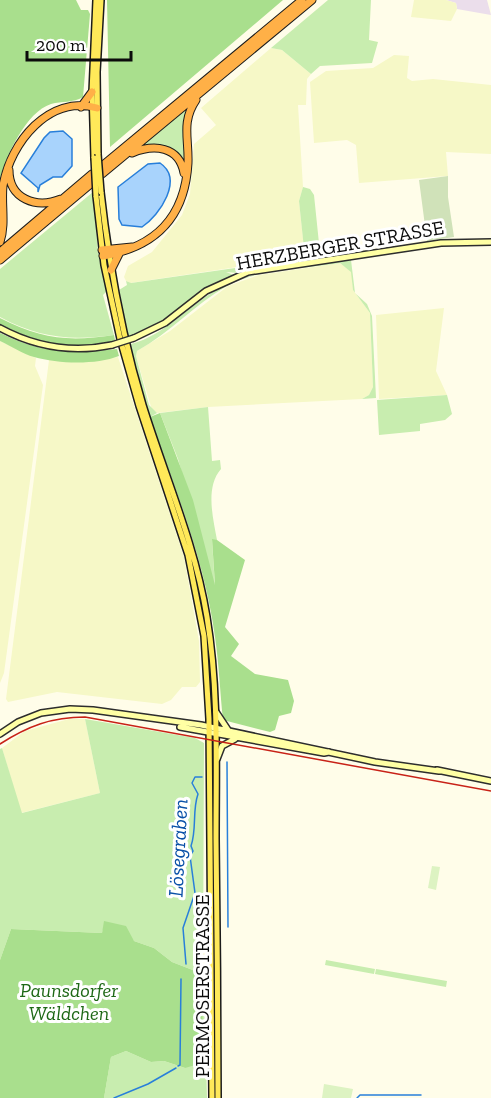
<svg xmlns="http://www.w3.org/2000/svg" width="491" height="1098" font-family="'Zilla Slab',serif">
<style>
.industrial{fill:#ebdeeb}
.farmland{fill:#f6f8c7}
.green{fill:#c8edaf}
.forest{fill:#a9df8d}
.cemetery{fill:#d0e2b9}
.pitch{fill:#ddf3c2}
.water{fill:#a8d3fc;stroke:#287fda;stroke-width:1.5}
.lines{fill:none;stroke-linecap:round;stroke-linejoin:round}
.stream{stroke:#287fda;stroke-width:1.5}
.secondary-casing{stroke:#2d2d2d;stroke-width:8}
.primary-casing{stroke:#1c1c1c;stroke-width:8}
.motorway-casing{stroke:#1c1c1c;stroke-width:9}
.secondary{stroke:#ffffa4;stroke-width:5}
.primary{stroke:#ffe959;stroke-width:5}
.motorway{stroke:#ffb047;stroke-width:7}
.tram{stroke:#c82217;stroke-width:1.5}
.secondary-bridge-casing{stroke:#2d2d2d;stroke-width:8;stroke-linecap:butt}
.primary-bridge-casing{stroke:#1c1c1c;stroke-width:8;stroke-linecap:butt}
.secondary-bridge{stroke:#ffffa4;stroke-width:5}
.primary-bridge{stroke:#ffe959;stroke-width:5}
.labels{text-anchor:middle;stroke-width:6;stroke-linejoin:round;paint-order:stroke}
.street-label{font-size:20px;fill:#0b0b0b;stroke:#fff}
.park-label{font-size:20px;font-style:italic;fill:#1e6816;stroke:#fff}
.water-label{font-size:21px;font-style:italic;fill:#0a51a8;stroke:#fff}
</style>
<rect width="100%" height="100%" fill="#fffde9"/>
<!-- industrial -->
<path class="industrial" d="M446 0H487L491 15 457 9 456 3Z"/>
<!-- farmland -->
<path class="farmland" d="M414 0H446L456 3 457 9 451 21 411 17Z
M271 48 282 50 311 74 307 79 306 105H298L303 187 299 201 305 257 130 283 126 281 124 277 128 266 152 252 182 215 190 194 194 144 216 125 201 108Z
M394 55 409 56 407 78 412 81 433 79 491 85V154L446 152 448 176 359 183 356 145 347 140 314 143 310 82 326 71 373 68Z
M340 263 352 272 353 290 370 313 373 387 369 395 362 399 208 407 157 413 152 410 136 356 137 351 170 331 228 286 259 275Z
M444 308 436 371 447 395 379 399 376 315Z
M0 341 36 358 35 366 43 385 4 673 0 683Z
M118 357 184 557 199 641 200 682 196 687H182L171 700 162 704 57 692 8 702 6 699 49 360 85 361Z
M69 719H85L100 793 21 813 2 748 25 731Z"/>
<!-- green -->
<path class="green" d="M328 0H371L369 40 378 42 372 63 320 66 311 74 282 50 271 48Z
M188 108 186 170 179 157 143 145Z
M303 187 310 189 314 195 320 253 318 258 238 273 226 272 234 275 208 288 148 331 129 337 131 344C166 335 189 304 220 288 259 267 308 266 351 260L355 293 367 304 372 316 376 398 362 399 369 395 373 387 370 313 353 290 351 272 340 263C305 269 259 268 227 286 195 304 170 333 137 351L136 356 149 405 157 413 150 417 136 373 119 290 127 285 126 281 131 283 305 258 299 201Z
M93 192 98 251 107 291 103 295 114 335C71 341 39 338 0 317V269Z
M447 395 452 414 445 420 420 424V431L379 435 377 400Z
M208 407 212 461 220 460 221 469C205 487 213 518 217 540H212L215 587 178 459 160 413Z
M85 719 195 738 204 743 203 974 172 962 154 948 134 941 105 922 102 933 11 929 0 960V749L2 748 22 813 100 793Z
M326 960 375 969 374 974 325 965Z
M376 969 447 981 446 987 375 974Z
M204 983 207 1098H104L111 1057 126 1051 151 1062 164 1061 185 1068 202 1002 201 984Z"/>
<!-- forest -->
<path class="forest" d="M0 0H76L81 10H88L90 14 83 97C73 103 62 101 51 104 26 112 6 156 0 179Z
M107 0H283L110 147Z
M0 318C41 339 68 342 114 335L115 340C85 358 28 339 0 325Z
M0 333C42 354 72 353 117 349L119 356C96 365 59 364 34 357 23 354 11 346 0 341Z
M160 413 193 500 215 585 212 539 217 540 245 560 225 627 239 644 231 656 255 674 288 680 294 701 291 713 279 716 275 730 270 732 223 720C220 692 219 664 215 637 205 561 175 489 150 417Z
M104 921 126 926 134 941 154 948 172 962 203 974 202 1063 185 1068 164 1061 151 1062 126 1051 111 1057 104 1098H0V960L11 929 102 933Z"/>
<!-- cemetery -->
<path class="cemetery" d="M448 176V197L454 237 427 241 419 180Z"/>
<!-- pitch -->
<path class="pitch" d="M432 866 440 867 436 890 428 888Z
M324 1084 353 1089 351 1098H322Z"/>
<!-- water -->
<path class="water" d="M63 131 72 139V166L62 177H53L40 185 38 192V188L21 173 44 138 50 132Z
M160 163C184 179 160 215 142 227L122 225 119 219 118 187 148 164Z"/>
<g class="lines">
<!-- stream -->
<path class="stream" d="M227 762 228 927
M186 964 183 928 195 893 190 856 193 851 191 846C197 829 192 811 198 794L192 783 195 777H202
M178 1066 180 1065 181 979
M114 1098 148 1084 176 1068
M357 1098 360 1095H421"/>
<defs>
<path id="secondary" d="M0 328C35 347 73 353 112 345
M134 338 165 323 206 291 248 272 441 243 491 242
M216 712 228 730
M180 727 324 753 329 752
M0 734 18 722 41 713 70 709 93 710 201 725 375 762 439 771
M217 759 222 746 235 739
M437 770 491 781"/>
<path id="primary" d="M98 154 97 72 101 0
M94 158 92 92 96 0
M101 192C109 264 122 335 143 405 165 476 195 543 207 617 219 690 216 765 216 839 217 925 218 1012 218 1098
M96 196 104 265 120 339 139 406 188 555 204 636 209 719 212 1098"/>
<path id="motorway" d="M81 107 92 92
M132 153C154 144 179 146 184 173
M102 166 302 0
M9 170C9 199 36 209 61 199
M102 174 312 0
M0 242C6 224 1 204 3 186 10 143 49 94 97 108
M102 250 132 247
M0 252 92 174
M103 256C155 247 185 218 188 163 189 139 181 122 196 100
M0 260 93 182
M111 270 119 254"/>
</defs>
<!-- secondary casing -->
<use href="#secondary" class="secondary-casing"/>
<!-- primary casing -->
<use href="#primary" class="primary-casing"/>
<!-- motorway casing -->
<use href="#motorway" class="motorway-casing"/>
<!-- secondary -->
<use href="#secondary" class="secondary"/>
<!-- primary -->
<use href="#primary" class="primary"/>
<!-- motorway -->
<use href="#motorway" class="motorway"/>
<!-- tram -->
<path class="tram" d="M0 744C28 726 52 717 85 717L491 791"/>
<defs>
<path id="secondary-bridge" d="M112 345 134 338"/>
<path id="primary-bridge" d="M98 154 101 192
M94 158 96 196"/>
</defs>
<!-- secondary-bridge casing -->
<use href="#secondary-bridge" class="secondary-bridge-casing"/>
<!-- primary-bridge casing -->
<use href="#primary-bridge" class="primary-bridge-casing"/>
<!-- secondary-bridge -->
<use href="#secondary-bridge" class="secondary-bridge"/>
<!-- primary-bridge -->
<use href="#primary-bridge" class="primary-bridge"/>
</g>
<g class="labels">
<!-- street labels -->
<g class="street-label">
<text transform="translate(340 245) rotate(-10)" y="7">HERZBERGER STRASSE</text>
<text transform="translate(202 986) rotate(-90)" y="7">PERMOSERSTRASSE</text>
</g>
<!-- park labels -->
<g class="park-label">
<text x="69" y="997">Paunsdorfer<tspan x="69" dy="23">Wäldchen</tspan></text>
</g>
<!-- water labels -->
<g class="water-label">
<text transform="translate(178 848) rotate(-87)" y="7">Lösegraben</text>
</g>
</g>
<!-- scale -->
<path d="M27 51v9h104v-9" fill="none" stroke="#0b0b0b" stroke-width="3"/>
<text x="36" y="51" font-size="18" fill="#0b0b0b" stroke="#ffffff" stroke-width="4.5" paint-order="stroke">200 m</text>
</svg>
